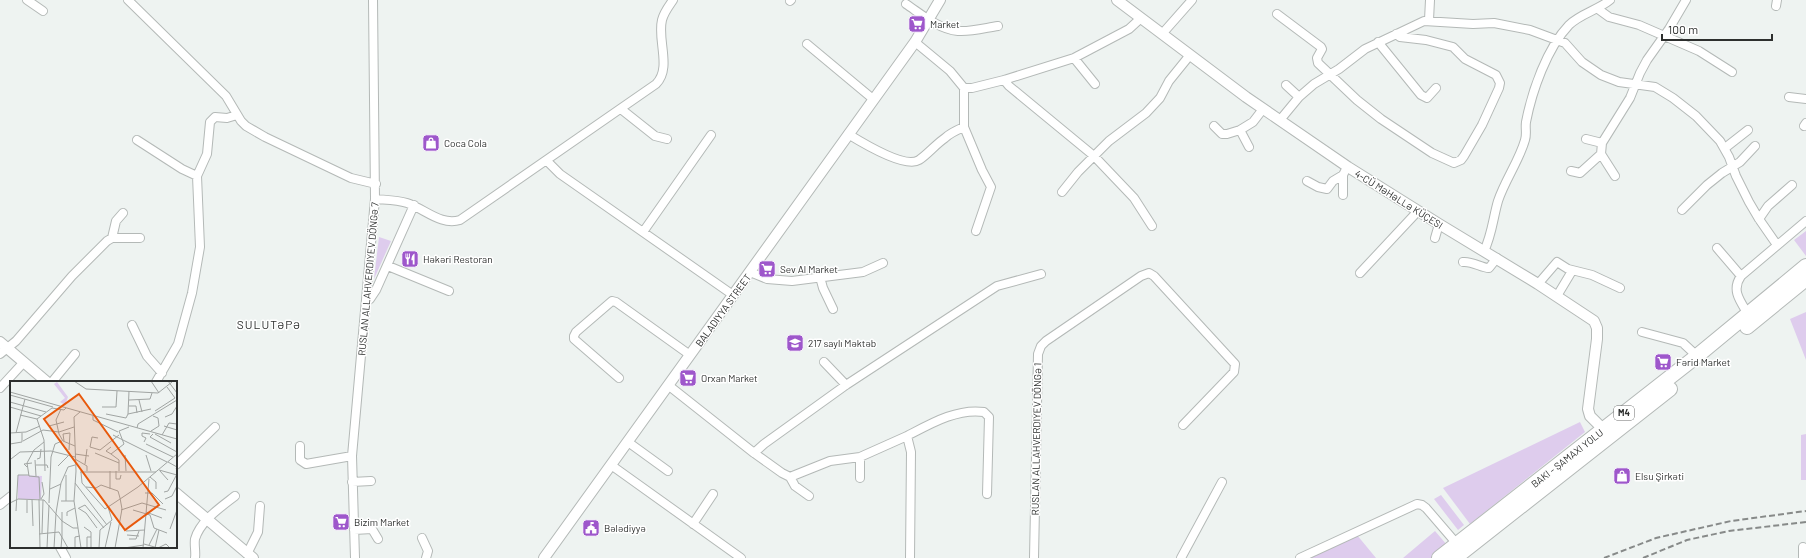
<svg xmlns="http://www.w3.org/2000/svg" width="1806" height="558" font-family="Barlow,sans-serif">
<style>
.green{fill:#decced}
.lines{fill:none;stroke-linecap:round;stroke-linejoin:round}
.minor-casing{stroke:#b4b9b7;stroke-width:10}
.tertiary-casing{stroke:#b4b9b7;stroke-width:12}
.trunk-casing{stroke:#b4b9b7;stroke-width:16}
.minor{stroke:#fff;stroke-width:8}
.tertiary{stroke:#fff;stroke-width:10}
.trunk{stroke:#fff;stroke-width:14}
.rail{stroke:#878a89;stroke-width:2;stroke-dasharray:6 3;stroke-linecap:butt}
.labels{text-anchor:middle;stroke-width:3;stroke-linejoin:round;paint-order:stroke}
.shield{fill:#fff;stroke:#6c6d6d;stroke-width:1}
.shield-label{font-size:9px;font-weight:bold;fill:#2d2f2e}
.poi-label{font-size:10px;fill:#2d2f2e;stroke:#fff;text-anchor:start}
.street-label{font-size:10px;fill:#2d2f2e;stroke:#fff}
.quarter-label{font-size:12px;letter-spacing:1px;fill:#2d2f2e;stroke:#fff}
.inset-road{fill:none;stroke:#a1a5a3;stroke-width:1}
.view{fill:#e8590c;fill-opacity:0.15;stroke:#e8590c;stroke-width:2}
.inset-edge{fill:none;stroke:#2d2f2e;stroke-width:2}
</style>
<rect width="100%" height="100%" fill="#eef3f1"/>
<!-- green -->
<path class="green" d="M1806 231V256L1794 240Z
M379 237 391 241 374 279Z
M1806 312V360L1790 319Z
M1580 422 1585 432 1470 524 1443 488Z
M1806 434V480H1801V435Z
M1441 495 1464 525 1458 530 1434 499Z
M1435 531 1447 545 1431 558H1403Z
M1357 535 1376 558H1309Z"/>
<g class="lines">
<defs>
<path id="minor" d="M27 0 43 11
M128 0 226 96 241 121 246 126 265 137 351 178 376 184
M790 1 791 0
M906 4C921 14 938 29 958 31 971 32 985 28 998 26
M1776 6 1777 0
M1598 9 1609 17 1639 25 1699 51 1732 72
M1277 14 1321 47 1322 49 1317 58 1318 63 1357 100 1381 119 1432 153 1454 163 1461 160 1464 156 1482 125 1499 88 1500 83 1496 75 1465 59 1453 47 1426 40 1400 37 1396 34
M1429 20 1430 0
M1162 34 1192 0
M915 42 950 71 964 88H972L1004 80 1074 58 1129 29 1141 18
M1378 42 1421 95 1427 98 1436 88
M807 44 873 99
M1074 58 1095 84
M1004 80 1009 86 1094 156 1134 198 1152 226
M1286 85 1299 97
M964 88V127L982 170 991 187 976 231
M1789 97 1806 99
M621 109 655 136 667 139
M1280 120 1299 97 1314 84 1339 69 1365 49 1424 21 1473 24 1494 23 1530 30 1565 43 1582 62 1601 75 1619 82 1655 87 1673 98 1696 116 1720 141 1729 157 1736 176 1749 202 1759 219 1777 245
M1214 126 1222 134H1227L1240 130 1253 122 1263 109
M1804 126 1806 123
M1240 130 1249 147
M848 134C861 142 905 169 919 160 928 154 936 144 945 138 950 133 957 130 964 127
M1586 139 1602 143
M137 140 182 169 197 176
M1725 148 1748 130
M547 161 560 174 733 295
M1571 171 1580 173 1601 154
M1615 176 1601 154 1602 143 1630 98 1640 73 1647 60 1669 29 1686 0
M1307 181 1318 187 1327 189 1333 181 1343 175
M1062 192 1078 172 1109 141 1146 113 1160 98 1169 81 1190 55
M1343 195V175L1345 171
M375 199C386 200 397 200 407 203 425 209 441 226 460 220L656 84C672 68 657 40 662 20 664 12 669 6 673 0
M1682 210 1707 185 1722 173 1740 162 1755 146
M1759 219 1768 206 1792 185
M643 232 711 135
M112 238 116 221 123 213
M1435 238 1439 224
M1717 248 1741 276
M1484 251C1492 235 1493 218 1498 201 1505 180 1519 161 1525 140 1527 134 1525 128 1526 122 1532 91 1547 48 1569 25 1580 14 1598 10 1610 0
M1463 262C1473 261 1481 268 1489 268L1497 258
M388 266 449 291
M750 272 767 279 792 281 863 272 883 263
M1360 273 1418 211
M820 277 823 288 833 309
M1538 284 1557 262 1568 269 1592 275 1620 288
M1557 296 1572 271
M366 302 370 299 376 290 414 205
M1748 314C1740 301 1731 290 1741 276L1806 221
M132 325 147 356 162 373
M1642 332 1683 343 1697 356
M0 354 16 341 72 276 107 241 112 238H140
M824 362 846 385
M619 378 574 339V336L576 332 612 301 616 302 690 355
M52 382 75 354
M156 382 178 344 192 293 200 247 197 176 207 154 210 122 215 117 227 118 237 115
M668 385 754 453 782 473 790 477 830 461 860 457 907 436 911 452 910 558
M0 388 24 362
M907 436C930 424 957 408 984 412L989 417 987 494
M628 442 668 471
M300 446V460L306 464 352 456
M754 453 764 444 846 385 997 286 1041 274
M860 457V478
M176 465 215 427
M611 465 741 558
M790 477 795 486 809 496
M352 482 371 481
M0 505 11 496
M693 524 713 494
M354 530 372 529 378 539
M422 538 428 551 426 558
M60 547 66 558
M1803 547V558
M247 554 258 532 260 506
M195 558C196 552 194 545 195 539 200 521 221 507 235 496
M355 558 352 456 375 199 373 0
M1034 558 1038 354 1041 346 1046 341 1141 276 1149 273 1154 276 1235 364 1234 372 1183 425
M1181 558 1222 482
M1300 558 1417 504 1422 505 1426 508 1457 544"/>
<path id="tertiary" d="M1117 0 1246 97 1348 167 1439 224 1538 284 1594 321 1597 328V339L1588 409 1590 416 1603 429
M0 342 47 382
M176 493 253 558
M544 558 915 42 940 0"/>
<path id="trunk" d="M1747 327 1806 279
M1439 558 1697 356 1806 266
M1455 558 1670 389"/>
</defs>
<!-- minor casing -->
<use href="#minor" class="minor-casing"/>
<!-- tertiary casing -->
<use href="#tertiary" class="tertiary-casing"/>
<!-- trunk casing -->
<use href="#trunk" class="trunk-casing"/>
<!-- minor -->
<use href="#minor" class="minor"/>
<!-- tertiary -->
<use href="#tertiary" class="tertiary"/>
<!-- trunk -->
<use href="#trunk" class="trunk"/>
<!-- rail -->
<path class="rail" d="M1604 558 1656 538 1731 521 1806 511
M1643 558 1687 540 1729 531 1806 522"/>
</g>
<!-- icons -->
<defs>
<symbol id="supermarket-square" viewBox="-11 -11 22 22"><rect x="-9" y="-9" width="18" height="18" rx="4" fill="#9e57cb" stroke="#fff"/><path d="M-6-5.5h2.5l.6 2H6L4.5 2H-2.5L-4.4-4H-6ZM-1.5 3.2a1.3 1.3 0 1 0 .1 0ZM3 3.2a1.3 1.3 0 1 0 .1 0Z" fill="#fff"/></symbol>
<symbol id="shop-square" viewBox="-11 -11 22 22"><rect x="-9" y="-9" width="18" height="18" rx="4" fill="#9e57cb" stroke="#fff"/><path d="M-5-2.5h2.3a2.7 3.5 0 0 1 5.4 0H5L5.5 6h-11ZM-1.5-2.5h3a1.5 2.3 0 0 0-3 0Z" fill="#fff"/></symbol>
<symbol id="restaurant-square" viewBox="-11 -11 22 22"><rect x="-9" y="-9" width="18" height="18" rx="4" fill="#9e57cb" stroke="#fff"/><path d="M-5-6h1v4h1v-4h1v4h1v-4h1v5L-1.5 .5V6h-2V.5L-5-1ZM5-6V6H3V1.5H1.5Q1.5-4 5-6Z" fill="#fff"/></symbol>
<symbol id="school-square" viewBox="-11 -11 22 22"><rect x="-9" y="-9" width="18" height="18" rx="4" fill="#9e57cb" stroke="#fff"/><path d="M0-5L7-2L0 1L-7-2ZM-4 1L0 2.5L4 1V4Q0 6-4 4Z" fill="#fff"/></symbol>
<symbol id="civic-square" viewBox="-11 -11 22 22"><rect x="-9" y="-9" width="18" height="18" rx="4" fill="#9e57cb" stroke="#fff"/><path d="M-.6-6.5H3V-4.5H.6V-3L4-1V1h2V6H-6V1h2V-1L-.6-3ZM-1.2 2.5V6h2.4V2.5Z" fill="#fff"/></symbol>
</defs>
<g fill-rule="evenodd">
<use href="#supermarket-square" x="907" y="14" width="20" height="20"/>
<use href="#shop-square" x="421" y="133" width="20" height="20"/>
<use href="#restaurant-square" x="400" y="249" width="20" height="20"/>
<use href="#supermarket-square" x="757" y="259" width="20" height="20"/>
<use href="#school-square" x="785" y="333" width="20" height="20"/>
<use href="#supermarket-square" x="1653" y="352" width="20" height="20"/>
<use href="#supermarket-square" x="678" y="368" width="20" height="20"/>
<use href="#shop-square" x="1612" y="466" width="20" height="20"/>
<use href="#supermarket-square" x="331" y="512" width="20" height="20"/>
<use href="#civic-square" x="581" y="518" width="20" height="20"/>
</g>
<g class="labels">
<!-- shield labels -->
<rect class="shield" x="1614" y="406" width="20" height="14" rx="3"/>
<g class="shield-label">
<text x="1624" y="416">M4</text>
</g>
<!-- poi labels -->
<g class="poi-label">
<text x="930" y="28">Market</text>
<text x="444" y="147">Coca Cola</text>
<text x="423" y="263">Həkəri Restoran</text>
<text x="780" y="273">Sev Al Market</text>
<text x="808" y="347">217 saylı Məktəb</text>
<text x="1676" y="366">Fərid Market</text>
<text x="701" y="382">Orxan Market</text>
<text x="1635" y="480">Elsu Şirkəti</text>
<text x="354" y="526">Bizim Market</text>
<text x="604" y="532">Bələdiyyə</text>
</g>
<!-- street labels -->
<g class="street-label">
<text transform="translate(1399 199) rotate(32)" y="4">4-CÜ MƏHƏLLƏ KÜÇESI</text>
<text transform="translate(368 279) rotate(-85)" y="4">RUSLAN ALLAHVERDIYEV DÖNGƏ 7</text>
<text transform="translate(723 310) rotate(-54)" y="4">BALADIYYA STREET</text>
<text transform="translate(1036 439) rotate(-89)" y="4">RUSLAN ALLAHVERDIYEV DÖNGƏ 1</text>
<text transform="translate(1567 458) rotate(-38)" y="4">BAKI - ŞAMAXI YOLU</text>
</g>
<!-- quarter labels -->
<g class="quarter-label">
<text x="269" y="329">SULUTƏPƏ</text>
</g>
</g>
<!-- overview -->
<g transform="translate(10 381)">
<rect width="167" height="167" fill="#eef3f1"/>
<path d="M47 1 58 16 55 24 50 21 55 17 44 3ZM8 94 32 95 31 118H8Z" fill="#decced"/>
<path class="inset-road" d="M64 0 76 8 148 12 162 1M141 0 149 12M158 0 167 12M119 10 118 33 141 28M0 11 167 58M0 14 43 26M119 19 140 18 142 12M129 19 132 31M0 21 36 31M119 25H126L127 32M0 26 31 35M92 26H106L107 10M51 28 46 39 49 53 53 60 65 65M145 30 165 17 157 6M70 31 64 36 66 90 64 120 71 167M96 33 116 37 118 33M10 34 27 38M83 35V39L108 51M155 36 162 33 167 25M39 45 54 41M154 45 167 49M127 47 128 43 167 19M141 50 149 45 148 37 143 35M0 52 16 51 30 45M6 52 15 18M143 53 140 56 167 71M145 53 161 62M103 54 157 81M152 54 159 42 167 43M88 57 82 56 80 66 90 69 109 54M13 60 33 49 49 51 64 46M54 60 53 53 60 52 59 69M134 61 136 57 132 55V52L140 53M136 63 163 76M101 66 96 70 101 73M85 72 109 82M65 73 79 75M115 74 116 90M136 74 141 90M1 78 10 71 41 70 65 76M27 78 30 77 31 68M65 78 77 85V90M25 79 26 95M158 81 167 86 166 88M0 83V63L12 61V52M75 83 77 68M26 84H37L38 87M48 85 58 75M17 86 14 83 22 82M149 89 167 94M35 90 34 59 27 38 42 27 54 29 56 27M100 90V108M106 90V98H110L111 94M109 90V79L101 73 114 63 109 50 119 46M150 90 158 99M70 91H146M71 91 72 102 95 128 128 106 167 73M140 96 146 101V108M65 102 97 144M0 105V122M76 106 86 107 91 104 108 110 110 117M40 108 51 103M154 111 158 110 167 93M135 112H142L153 123M22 118 23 145M29 118 30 167M30 118 29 96 19 95 17 82 24 69 34 61M31 118 34 113 32 101M155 118 162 115 167 105M17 119V132M51 120H64M56 120V94M0 122 8 118 34 119 52 140 63 147H68M39 122 41 76 45 63 52 60M68 127 76 132 87 147M69 127 75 124 94 147M111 129 132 122 156 129M123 129 140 134 144 147 157 152M6 130 8 94H19M52 131V155M136 131 152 137M57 135V131L65 127M74 146 81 151V167M160 148 167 129M116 150 135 149M32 152 33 119M29 153 49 151 58 167M117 154 129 155M119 158H126L129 150M134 163 148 167 156 163 160 167M139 164 147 148M65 166V156L70 155M77 166V156H81M37 167 39 124M44 167 46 132 51 102 58 86 65 84M51 167 52 155M76 167H92M89 167 90 149 102 139 98 126M95 167 101 141M105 167 112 128 110 117M114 167 134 164M133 167 139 98M145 167 149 149"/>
<path class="view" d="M69 13 149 124 115 149 34 38Z"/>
<rect width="167" height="167" class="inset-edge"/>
</g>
<!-- scale -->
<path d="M1662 34v6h110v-6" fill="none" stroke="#2d2f2e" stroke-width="2"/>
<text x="1668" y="34" font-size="12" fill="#2d2f2e" stroke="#ffffff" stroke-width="3" paint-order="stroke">100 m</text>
</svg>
